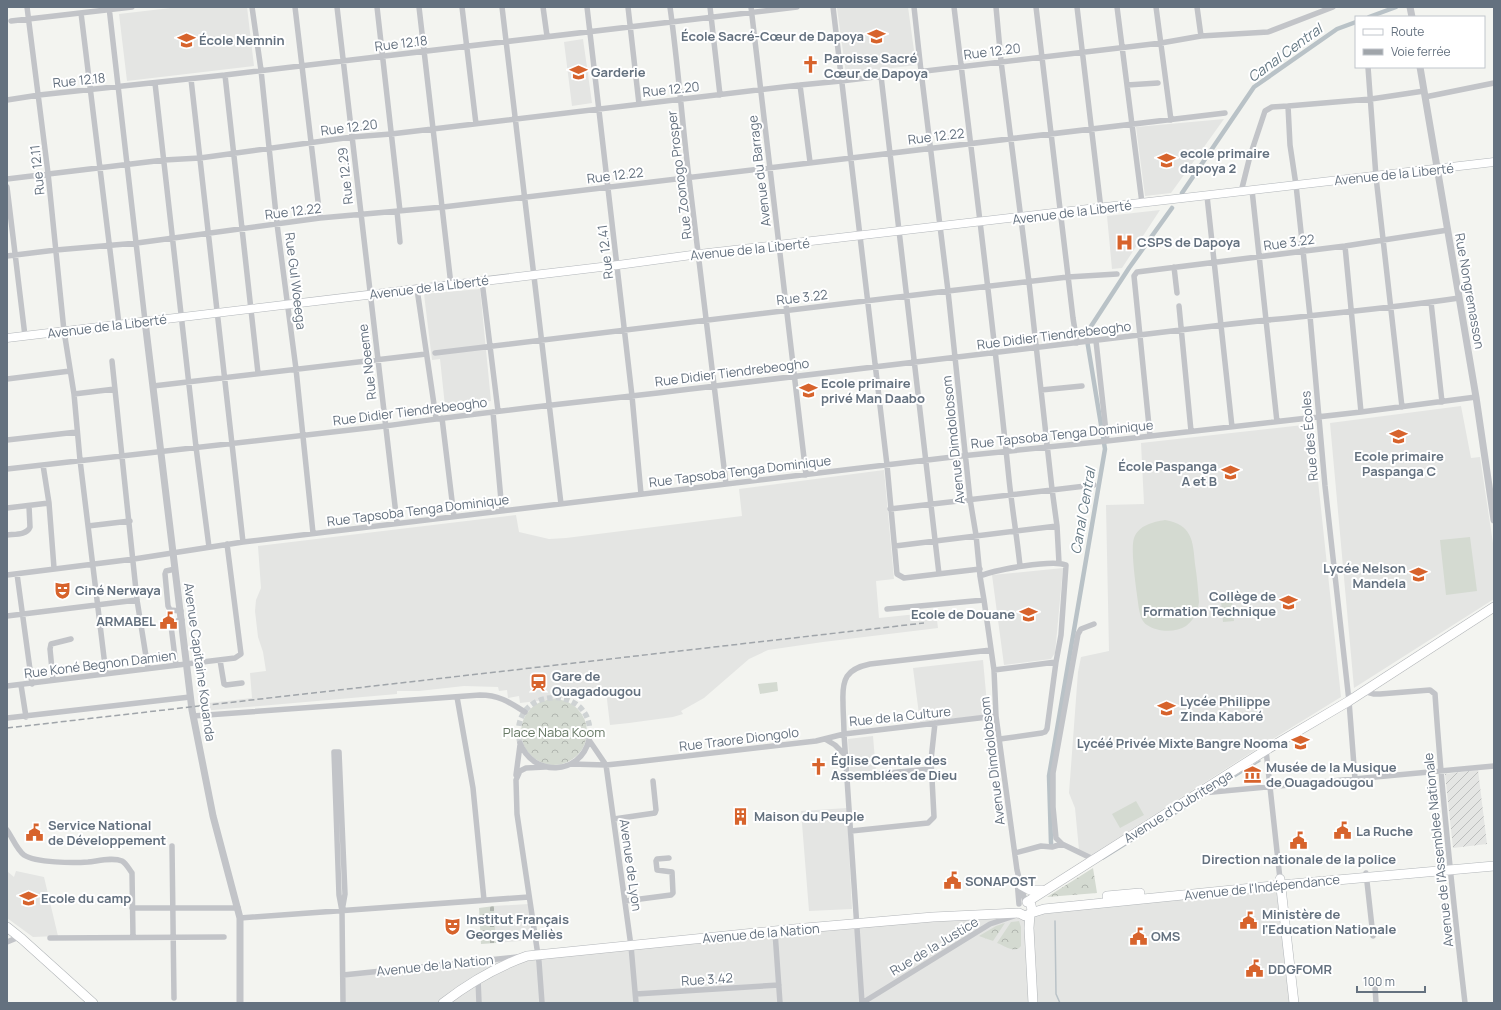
<svg xmlns="http://www.w3.org/2000/svg" width="1501" height="1010" font-family="Manrope,sans-serif">
<style>
.built{fill:#e4e5e3}
.industrial{fill:url(#industrial-furrows)}
.grass{fill:#d4dad1}
.cemetery{fill:url(#cemetery-stones)}
.park{fill:url(#park-crowns)}
.lines{fill:none;stroke-linecap:round;stroke-linejoin:round}
.stream{stroke:#b9c2c7;stroke-width:1.5}
.canal{stroke:#b9c2c7;stroke-width:4.5}
.minor-tunnel{stroke:#cfd3d4;stroke-width:5.5;stroke-dasharray:5.5 3;stroke-linecap:butt}
.secondary-casing{stroke:#b2b6ba;stroke-width:9}
.primary-casing{stroke:#b2b6b9;stroke-width:10}
.trunk-casing{stroke:#b2b5b8;stroke-width:10}
.minor{stroke:#c2c4c8;stroke-width:5.5}
.tertiary{stroke:#c2c4c8;stroke-width:7}
.secondary{stroke:#fff;stroke-width:8}
.primary{stroke:#fff;stroke-width:9}
.trunk{stroke:#fff;stroke-width:9}
.rail{stroke:#a0a5aa;stroke-width:1.5;stroke-dasharray:6 3;stroke-linecap:butt}
.labels{text-anchor:middle;stroke-width:4;stroke-linejoin:round;paint-order:stroke}
.poi-label{font-size:13px;font-weight:bold;fill:#64717f;stroke:#fff;text-anchor:start}
.street-label{font-size:13px;fill:#64717f;stroke:#fff}
.park-label{font-size:13px;fill:#657763;stroke:#fff}
.water-label{font-size:14px;font-style:italic;fill:#657984;stroke:#fff}
</style>
<defs>
<pattern id="industrial-furrows" width="10" height="10" patternUnits="userSpaceOnUse"><rect width="10" height="10" fill="#e4e5e3"/><path d="M-1 1l2-2M0 10L10 0M9 11l2-2" fill="none" stroke="#bcbebd"/></pattern>
<pattern id="cemetery-stones" width="16" height="16" patternUnits="userSpaceOnUse"><rect width="16" height="16" fill="#d4dad1"/><path d="M2 7V4a2 2 0 0 1 4 0v3zM10 15v-3a2 2 0 0 1 4 0v3z" fill="#b0b5af"/></pattern>
<pattern id="park-crowns" width="20" height="18" patternUnits="userSpaceOnUse"><rect width="20" height="18" fill="#d4dad1"/><path d="M2 6a3 3 0 1 1 6 0M12 15a3 3 0 1 1 6 0" fill="none" stroke="#b0b5af"/></pattern>
</defs>
<rect width="100%" height="100%" fill="#f3f4f0"/>
<!-- built -->
<path class="built" d="M179 7H247L254 66 127 81 119 14Z
M843 7H908L916 65 846 74 837 8Z
M583 39 592 103 572 106 564 42Z
M1224 119 1171 193 1145 196 1136 127Z
M1160 210 1122 268 1112 269 1107 216Z
M480 289 491 401 445 406 440 359 432 360 424 294Z
M1461 406 1471 458 1480 457 1494 550V599L1354 688 1330 423Z
M1312 424 1341 697 1263 745 1090 856 1079 850 1075 808 1069 793 1078 672 1081 657 1109 651 1106 505 1144 504 1141 443Z
M884 470 894 579 876 581 879 618 936 612 938 628 823 642 768 650 749 659 704 698 681 711 683 714 673 717 629 723 610 725 606 691 563 695V698L520 703 519 696 508 698 507 690 499 691 498 687 464 686 419 691H397V694L201 711 200 704 252 698 250 673 266 671 263 652 258 637 255 611 256 600 261 588 258 546 516 515 519 532 549 539 566 538 742 516 739 489Z
M1063 568 1055 653 1051 659 1004 665 992 575Z
M983 660 988 715 920 722 913 668Z
M873 736 876 772 850 774 848 739Z
M847 808 852 909 809 911 801 811Z
M16 871 44 877 58 936 33 937 7 918V873L8 872 14 877Z
M1281 885 1294 1003H343V975Z
M529 904 531 940 496 943 494 906Z"/>
<!-- industrial -->
<path class="industrial" d="M1478 770 1487 844 1453 848 1445 774Z"/>
<!-- grass -->
<path class="grass" d="M1165 520C1192 525 1193 540 1195 564 1197 576 1198 589 1199 602 1198 611 1194 620 1186 626 1176 633 1157 632 1147 625 1142 622 1140 615 1139 609 1137 594 1130 550 1134 538 1139 525 1153 522 1165 520Z
M1470 537 1477 591 1446 595 1440 540Z
M1232 600 1234 621 1223 622 1221 601Z
M777 682 778 691 760 694 758 684Z
M1136 801 1144 815 1120 828 1112 814Z"/>
<!-- cemetery -->
<path class="cemetery" d="M494 906 496 943 481 944 479 908Z"/>
<!-- park -->
<path class="park" d="M521 732a33 33 0 1 1 66 0a33 33 0 1 1-66 0Z
M1093 868 1097 893 1047 897Z
M1019 921 1021 927V946C1015 954 1005 946 997 943L1011 922Z
M1005 923 993 941 979 936 996 926Z"/>
<g class="lines">
<!-- stream -->
<path class="stream" d="M1215 789 1260 761
M1103 859 1206 795
M1055 921 1056 994 1060 1003"/>
<!-- canal -->
<path class="canal" d="M1369 17 1396 7
M1182 193 1254 87 1337 29 1356 22
M1051 843 1049 776 1105 449 1086 334 1129 268 1172 208"/>
<!-- minor-tunnel -->
<path class="minor-tunnel" d="M520 743C506 684 599 682 589 740"/>
<defs>
<path id="secondary" d="M7 338 618 265 699 254 1494 162"/>
<path id="primary" d="M1280 879 1294 1003
M1107 896 1140 893
M1031 913 1044 909 1281 885 1494 866
M1030 914 1029 928 1033 1003
M7 927 22 939 93 1003"/>
<path id="trunk" d="M1021 885 1030 890H1042
M1027 902 1266 750 1349 701 1494 607
M1019 913 1025 916 1030 914 1032 910 1031 905
M443 1003C469 983 496 967 527 956L794 929 933 917 1019 913"/>
</defs>
<!-- secondary casing -->
<use href="#secondary" class="secondary-casing"/>
<!-- primary casing -->
<use href="#primary" class="primary-casing"/>
<!-- trunk casing -->
<use href="#trunk" class="trunk-casing"/>
<!-- minor -->
<path class="minor" d="M27 7 48 173 64 331 74 394 80 460 106 674
M109 7 145 321
M252 7 261 70 277 224 296 369 313 533
M295 7 320 218
M337 7 397 523
M377 7 400 211
M419 7 451 285
M462 7 476 124
M502 7 561 504
M543 7 547 36
M587 7 632 396 641 494
M628 7 639 104
M670 7C678 64 682 121 689 178 702 280 714 382 726 484
M710 7 720 95
M751 7 806 475
M833 7 887 465 897 574 904 578 980 569
M914 7 921 71 948 291 970 499 976 535 980 576 984 600 994 670 996 716 1017 870 1025 901
M954 7C973 164 993 321 1009 479 1012 508 1017 537 1020 566
M996 7 1001 61 1029 282 1052 489 1057 526 1059 563
M1036 7 1073 318 1077 343
M1077 7 1101 209
M1117 7 1142 203
M1156 7 1171 120
M1197 7 1201 36
M81 13 119 324
M11 21 132 7
M1368 67 1376 177 1402 407
M225 75 258 373
M881 76 939 574
M191 79C208 233 227 387 243 542
M155 83 196 447 209 547
M800 85 810 162
M1127 85 1158 83
M1425 97 1494 83
M7 100 39 95 225 75 797 7
M7 179 164 160 200 158 352 137 391 134 800 85 841 81 1161 43 1201 36 1268 32 1333 7
M7 187 25 336
M1252 190 1277 422
M1241 192 1250 156 1265 111 1272 107 1288 106
M1207 196 1232 427
M397 211 400 242
M1345 246 1361 412
M7 256 56 250 137 243 320 218 443 207 1225 113
M1174 267 1177 293
M482 281 498 411
M417 289 436 418
M1431 302 1442 402
M1179 306 1191 431
M1096 341 1107 441
M435 353 948 291 1068 277 1117 274
M112 361 137 600 148 669
M7 379 70 371
M153 386 426 354
M1041 390 1082 386
M74 394 115 389
M493 412 502 511
M442 418 454 517
M1150 436 1134 276 1137 272 1345 246 1448 230
M7 440 77 432
M43 465 49 503 54 568
M7 469 385 426C495 410 605 400 715 386 883 365 1053 346 1222 325 1301 316 1380 310 1459 298
M7 508 49 503
M890 509 1094 485
M88 526 130 521
M7 535C15 534 27 535 30 527L29 506
M895 546 1057 526
M175 569 166 571 165 574 168 606 170 610 181 611
M17 574 32 684
M7 575 134 559 243 542 961 456 1107 441 1361 412 1476 397
M980 576C994 570 1053 559 1066 565L1061 635 1056 662 1047 729 1045 732 1042 733 1000 739
M887 609 984 600
M7 616 137 600
M220 660 224 684 226 685 242 683
M176 665 171 626 172 622 182 620
M994 670 1056 662
M53 680 50 649 51 644 71 639
M21 685 26 717
M7 686 235 658 241 654 227 544
M1363 691 1374 694H1380L1430 690 1435 694C1442 797 1453 900 1465 1003
M457 697 473 788 484 900
M193 716 480 695C499 695 509 702 525 712
M7 718 190 697
M825 739 835 745 846 756
M589 740 606 765 631 946 636 1003
M520 743C533 777 580 776 589 740
M1266 750 1280 879
M571 764 606 765 635 762 816 741 844 734 996 716
M516 775 520 745
M847 777 930 769
M1355 779 1349 701 1325 486 1310 316 1296 185 1290 145 1288 106 1371 99 1424 91
M1202 793 1494 766
M614 819 655 813 656 810 653 781
M7 830C12 837 17 850 24 855 36 863 74 863 88 862 98 861 113 857 122 861 126 863 129 869 132 873L133 937
M851 831 928 823 934 817 931 760 935 723
M1062 844 1056 838 1053 807V773L1078 634 1081 629 1094 624
M172 846 174 998
M1015 853 1041 846 1052 847 1062 844 1093 859
M1366 873 1373 936
M1017 880 1019 904
M625 901 671 895 673 893 672 872 657 870 656 861 657 859 669 858
M132 908H238
M342 911 345 894 339 752H334L339 895 342 911 343 1003
M240 918 529 897
M775 932 780 1003
M50 938 224 937
M7 942 19 937
M343 975 517 957
M478 979 479 1003
M1375 986 1376 1003
M636 994 779 985
M542 1003 539 962 517 814 516 780 520 771 526 768 545 767
M862 1003 844 734C844 723 843 713 843 702 842 679 846 669 870 664L991 650
M862 1003 990 924 1014 916"/>
<!-- tertiary -->
<path class="tertiary" d="M1410 7 1412 17
M1420 67 1476 397 1494 520
M145 321 192 710 213 816 240 918V1003"/>
<!-- secondary -->
<use href="#secondary" class="secondary"/>
<!-- primary -->
<use href="#primary" class="primary"/>
<!-- trunk -->
<use href="#trunk" class="trunk"/>
<!-- rail -->
<path class="rail" d="M7 728 924 623"/>
</g>
<!-- icons -->
<defs>
<symbol id="school-bare" viewBox="-9 -9 18 18"><path d="M0-5L7-2L0 1L-7-2ZM-4 1L0 2.5L4 1V4Q0 6-4 4Z" fill="#d7632c" stroke="#fff" stroke-width="2.5" paint-order="stroke"/></symbol>
<symbol id="church-bare" viewBox="-9 -9 18 18"><path d="M-1.2-6h2.4v3.5h3.3v2.4h-3.3V6h-2.4V-.1h-3.3v-2.4h3.3Z" fill="#d7632c" stroke="#fff" stroke-width="2.5" paint-order="stroke"/></symbol>
<symbol id="hospital-bare" viewBox="-9 -9 18 18"><path d="M-5-5h3v3.5h4V-5h3V5h-3V1.5h-4V5h-3Z" fill="#d7632c" stroke="#fff" stroke-width="2.5" paint-order="stroke"/></symbol>
<symbol id="theatre-bare" viewBox="-9 -9 18 18"><path d="M-5-5.5Q0-4 5-5.5V0Q5 5 0 6Q-5 5-5 0ZM-3.3-2.5H-1v1.5H-3.3ZM1-2.5H3.3v1.5H1ZM-2.8 1Q0 5.5 2.8 1Z" fill="#d7632c" stroke="#fff" stroke-width="2.5" paint-order="stroke"/></symbol>
<symbol id="civic-bare" viewBox="-9 -9 18 18"><path d="M-.6-6.5H3V-4.5H.6V-3L4-1V1h2V6H-6V1h2V-1L-.6-3ZM-1.2 2.5V6h2.4V2.5Z" fill="#d7632c" stroke="#fff" stroke-width="2.5" paint-order="stroke"/></symbol>
<symbol id="station-bare" viewBox="-9 -9 18 18"><path d="M-3-6H3Q5-6 5-4V2Q5 4 3 4L4.5 6H3L1.5 4h-3L-3 6H-4.5L-3 4Q-5 4-5 2V-4Q-5-6-3-6ZM-3.5-4v3h7v-3ZM-3.5 1v1.5H-2V1ZM2 1v1.5H3.5V1Z" fill="#d7632c" stroke="#fff" stroke-width="2.5" paint-order="stroke"/></symbol>
<symbol id="museum-bare" viewBox="-9 -9 18 18"><path d="M0-6L6-3V-2H-6V-3ZM-5-1h2V3h-2ZM-1-1h2V3h-2ZM3-1h2V3H3ZM-6 4H6V6H-6Z" fill="#d7632c" stroke="#fff" stroke-width="2.5" paint-order="stroke"/></symbol>
<symbol id="building-bare" viewBox="-9 -9 18 18"><path d="M-4-6H4V6H1V3H-1V6H-4ZM-2.5-4.3h1.7v1.8h-1.7ZM.8-4.3h1.7v1.8H.8ZM-2.5-1h1.7V.8h-1.7ZM.8-1h1.7V.8H.8Z" fill="#d7632c" stroke="#fff" stroke-width="2.5" paint-order="stroke"/></symbol>
</defs>
<g fill-rule="evenodd">
<use href="#school-bare" x="864" y="24" width="25" height="25"/>
<use href="#school-bare" x="174" y="28" width="25" height="25"/>
<use href="#church-bare" x="798" y="52" width="25" height="25"/>
<use href="#school-bare" x="566" y="60" width="25" height="25"/>
<use href="#school-bare" x="1154" y="148" width="25" height="25"/>
<use href="#hospital-bare" x="1112" y="230" width="25" height="25"/>
<use href="#school-bare" x="796" y="378" width="25" height="25"/>
<use href="#school-bare" x="1386" y="424" width="25" height="25"/>
<use href="#school-bare" x="1218" y="460" width="25" height="25"/>
<use href="#school-bare" x="1406" y="562" width="25" height="25"/>
<use href="#theatre-bare" x="50" y="578" width="25" height="25"/>
<use href="#school-bare" x="1276" y="590" width="25" height="25"/>
<use href="#school-bare" x="1016" y="602" width="25" height="25"/>
<use href="#civic-bare" x="156" y="608" width="25" height="25"/>
<use href="#station-bare" x="526" y="670" width="25" height="25"/>
<use href="#school-bare" x="1154" y="696" width="25" height="25"/>
<use href="#school-bare" x="1288" y="730" width="25" height="25"/>
<use href="#church-bare" x="806" y="754" width="25" height="25"/>
<use href="#museum-bare" x="1240" y="762" width="25" height="25"/>
<use href="#building-bare" x="728" y="804" width="25" height="25"/>
<use href="#civic-bare" x="1330" y="818" width="25" height="25"/>
<use href="#civic-bare" x="22" y="820" width="25" height="25"/>
<use href="#civic-bare" x="1286" y="828" width="25" height="25"/>
<use href="#civic-bare" x="940" y="868" width="25" height="25"/>
<use href="#school-bare" x="16" y="886" width="25" height="25"/>
<use href="#civic-bare" x="1236" y="908" width="25" height="25"/>
<use href="#theatre-bare" x="440" y="914" width="25" height="25"/>
<use href="#civic-bare" x="1126" y="924" width="25" height="25"/>
<use href="#civic-bare" x="1242" y="956" width="25" height="25"/>
</g>
<g class="labels">
<!-- poi labels -->
<g class="poi-label">
<text x="864" y="41" text-anchor="end">École Sacré-Cœur de Dapoya</text>
<text x="199" y="45">École Nemnin</text>
<text x="824" y="63">Paroisse Sacré<tspan x="824" dy="15">Cœur de Dapoya</tspan></text>
<text x="591" y="77">Garderie</text>
<text x="1180" y="158">ecole primaire<tspan x="1180" dy="15">dapoya 2</tspan></text>
<text x="1137" y="247">CSPS de Dapoya</text>
<text x="821" y="388">Ecole primaire<tspan x="821" dy="15">privé Man Daabo</tspan></text>
<text x="1399" y="461" text-anchor="middle">Ecole primaire<tspan x="1399" dy="15">Paspanga C</tspan></text>
<text x="1217" y="471" text-anchor="end">École Paspanga<tspan x="1217" dy="15">A et B</tspan></text>
<text x="1406" y="573" text-anchor="end">Lycée Nelson<tspan x="1406" dy="15">Mandela</tspan></text>
<text x="75" y="595">Ciné Nerwaya</text>
<text x="1276" y="601" text-anchor="end">Collège de<tspan x="1276" dy="15">Formation Technique</tspan></text>
<text x="1015" y="619" text-anchor="end">Ecole de Douane</text>
<text x="156" y="626" text-anchor="end">ARMABEL</text>
<text x="552" y="681">Gare de<tspan x="552" dy="15">Ouagadougou</tspan></text>
<text x="1180" y="706">Lycée Philippe<tspan x="1180" dy="15">Zinda Kaboré</tspan></text>
<text x="1288" y="748" text-anchor="end">Lycéé Privée Mixte Bangre Nooma</text>
<text x="831" y="765">Église Centale des<tspan x="831" dy="15">Assemblées de Dieu</tspan></text>
<text x="1266" y="772">Musée de la Musique<tspan x="1266" dy="15">de Ouagadougou</tspan></text>
<text x="754" y="821">Maison du Peuple</text>
<text x="48" y="830">Service National<tspan x="48" dy="15">de Développement</tspan></text>
<text x="1356" y="836">La Ruche</text>
<text x="1299" y="864" text-anchor="middle">Direction nationale de la police</text>
<text x="965" y="886">SONAPOST</text>
<text x="41" y="903">Ecole du camp</text>
<text x="1262" y="919">Ministère de<tspan x="1262" dy="15">l'Education Nationale</tspan></text>
<text x="466" y="924">Institut Français<tspan x="466" dy="15">Georges Meliès</tspan></text>
<text x="1151" y="941">OMS</text>
<text x="1268" y="974">DDGFOMR</text>
</g>
<!-- street labels -->
<g class="street-label">
<text transform="translate(401 43) rotate(-7)" y="5">Rue 12.18</text>
<text transform="translate(992 51) rotate(-7)" y="5">Rue 12.20</text>
<text transform="translate(79 80) rotate(-6)" y="5">Rue 12.18</text>
<text transform="translate(671 89) rotate(-6)" y="5">Rue 12.20</text>
<text transform="translate(349 127) rotate(-7)" y="5">Rue 12.20</text>
<text transform="translate(936 136) rotate(-7)" y="5">Rue 12.22</text>
<text transform="translate(37 170) rotate(-96)" y="5">Rue 12.11</text>
<text transform="translate(759 171) rotate(-97)" y="5">Avenue du Barrage</text>
<text transform="translate(1394 174) rotate(-6)" y="5">Avenue de la Liberté</text>
<text transform="translate(615 175) rotate(-7)" y="5">Rue 12.22</text>
<text transform="translate(679 175) rotate(-97)" y="5">Rue Zoonogo Prosper</text>
<text transform="translate(345 176) rotate(-96)" y="5">Rue 12.29</text>
<text transform="translate(293 211) rotate(-7)" y="5">Rue 12.22</text>
<text transform="translate(1072 212) rotate(-7)" y="5">Avenue de la Liberté</text>
<text transform="translate(1289 242) rotate(-8)" y="5">Rue 3.22</text>
<text transform="translate(750 249) rotate(-6)" y="5">Avenue de la Liberté</text>
<text transform="translate(605 252) rotate(-97)" y="5">Rue 12.41</text>
<text transform="translate(296 281) rotate(83)" y="5">Rue Gul Woeega</text>
<text transform="translate(429 287) rotate(-7)" y="5">Avenue de la Liberté</text>
<text transform="translate(1470 291) rotate(80)" y="5">Rue Nongremasson</text>
<text transform="translate(802 297) rotate(-7)" y="5">Rue 3.22</text>
<text transform="translate(107 326) rotate(-7)" y="5">Avenue de la Liberté</text>
<text transform="translate(1054 335) rotate(-7)" y="5">Rue Didier Tiendrebeogho</text>
<text transform="translate(367 362) rotate(-97)" y="5">Rue Noeeme</text>
<text transform="translate(732 372) rotate(-7)" y="5">Rue Didier Tiendrebeogho</text>
<text transform="translate(410 411) rotate(-7)" y="5">Rue Didier Tiendrebeogho</text>
<text transform="translate(1062 434) rotate(-6)" y="5">Rue Tapsoba Tenga Dominique</text>
<text transform="translate(1309 436) rotate(-95)" y="5">Rue des Écoles</text>
<text transform="translate(953 440) rotate(-96)" y="5">Avenue Dimdolobsom</text>
<text transform="translate(740 471) rotate(-7)" y="5">Rue Tapsoba Tenga Dominique</text>
<text transform="translate(418 510) rotate(-7)" y="5">Rue Tapsoba Tenga Dominique</text>
<text transform="translate(200 662) rotate(82)" y="5">Avenue Capitaine Kouanda</text>
<text transform="translate(100 664) rotate(-7)" y="5">Rue Koné Begnon Damien</text>
<text transform="translate(900 716) rotate(-6)" y="5">Rue de la Culture</text>
<text transform="translate(739 739) rotate(-7)" y="5">Rue Traore Diongolo</text>
<text transform="translate(992 761) rotate(-97)" y="5">Avenue Dimdolobsom</text>
<text transform="translate(1178 806) rotate(-32)" y="5">Avenue d'Oubritenga</text>
<text transform="translate(1438 850) rotate(-96)" y="5">Avenue de l'Assemblee Nationale</text>
<text transform="translate(631 865) rotate(82)" y="5">Avenue de Lyon</text>
<text transform="translate(1262 887) rotate(-6)" y="5">Avenue de l'Indépendance</text>
<text transform="translate(761 933) rotate(-5)" y="5">Avenue de la Nation</text>
<text transform="translate(934 946) rotate(-31)" y="5">Rue de la Justice</text>
<text transform="translate(435 965) rotate(-6)" y="5">Avenue de la Nation</text>
<text transform="translate(707 979) rotate(-4)" y="5">Rue 3.42</text>
</g>
<!-- park labels -->
<g class="park-label">
<text x="554" y="737">Place Naba Koom</text>
</g>
<!-- water labels -->
<g class="water-label">
<text transform="translate(1285 53) rotate(-36)" y="5">Canal Central</text>
<text transform="translate(1083 511) rotate(-80)" y="5">Canal Central</text>
</g>
</g>
<!-- border -->
<rect width="1501" height="1010" fill="none" stroke="#64717f" stroke-width="16"/>
<!-- legend -->
<rect x="1355" y="16" width="130" height="52" fill="#ffffff" stroke="#c1c6cc"/>
<rect x="1363" y="29" width="20" height="6" fill="#ffffff" stroke="#c1c6cc"/>
<text x="1391" y="36" font-size="12" fill="#64717f">Route</text>
<rect x="1363" y="49" width="20" height="6" fill="#a0a5aa" stroke="#c1c6cc"/>
<text x="1391" y="56" font-size="12" fill="#64717f">Voie ferrée</text>
<!-- scale -->
<path d="M1357 986v6h68v-6" fill="none" stroke="#64717f" stroke-width="2"/>
<text x="1363" y="986" font-size="12" fill="#64717f" stroke="#ffffff" stroke-width="3" paint-order="stroke">100 m</text>
</svg>
